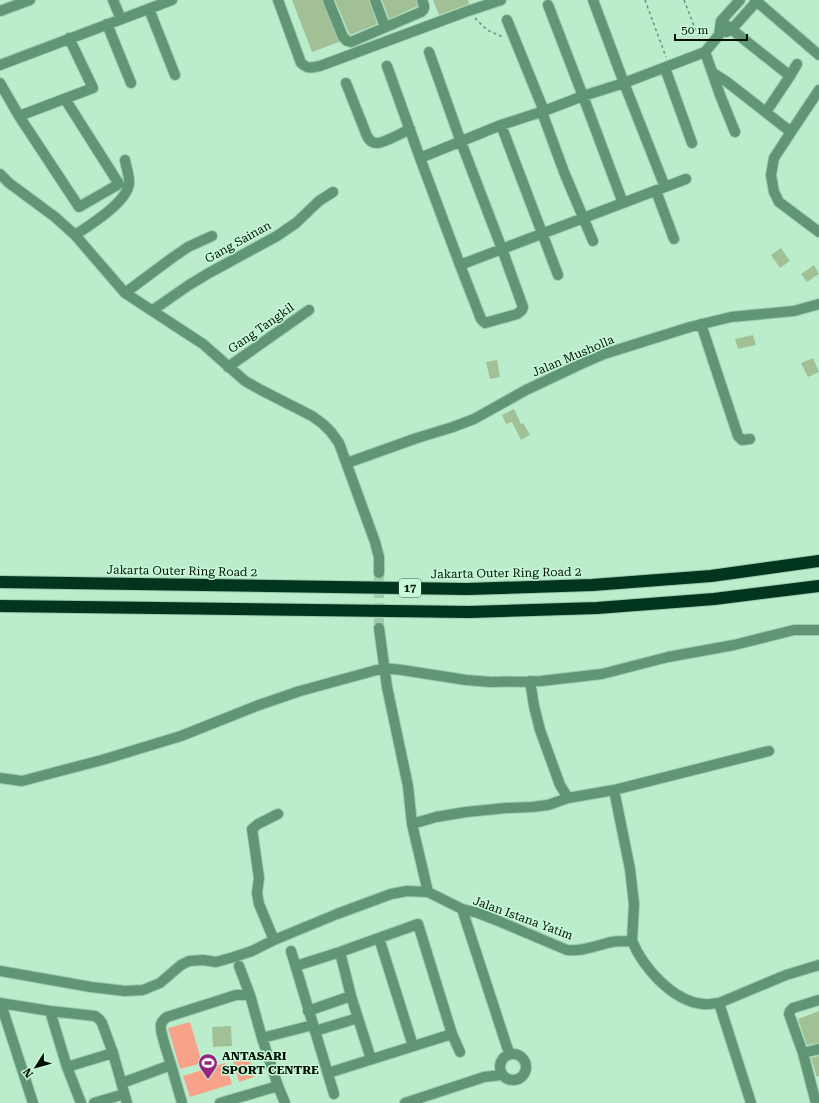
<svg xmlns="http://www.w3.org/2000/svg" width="819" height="1103" font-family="'Roboto Serif',serif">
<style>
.green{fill:#f8a28a}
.building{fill:#a2c095}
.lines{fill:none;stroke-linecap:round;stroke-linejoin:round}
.minor-tunnel{stroke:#9fccaf;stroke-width:10;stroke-dasharray:10 5;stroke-linecap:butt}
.minor-casing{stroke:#9dcaad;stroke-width:12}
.highway-casing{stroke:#9dcaad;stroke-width:14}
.path{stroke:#6d907a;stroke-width:1.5;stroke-dasharray:3 3;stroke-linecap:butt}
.minor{stroke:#609675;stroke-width:10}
.highway{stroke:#02351d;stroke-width:12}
.labels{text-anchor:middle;stroke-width:3;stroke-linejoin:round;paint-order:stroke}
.shield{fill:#c8fada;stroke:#3d5646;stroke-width:1}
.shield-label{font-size:11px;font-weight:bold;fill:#011006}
.street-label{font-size:12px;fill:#011006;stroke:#c8fada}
.poi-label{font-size:12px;font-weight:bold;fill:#011006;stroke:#c8fada;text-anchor:start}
</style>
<rect width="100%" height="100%" fill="#bbedcd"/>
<!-- green -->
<path class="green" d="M190 1022 202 1063 180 1069 168 1028Z
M249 1057 254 1077 239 1082 233 1062Z
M225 1063 232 1084 190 1097 183 1076Z"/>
<!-- building -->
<path class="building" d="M292 0H322L339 42 312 52Z
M335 0H369L377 24 350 35 349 33Z
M382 0H416L418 6 389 19Z
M433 0H468L469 4 439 15Z
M781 248 790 261 780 268 771 255Z
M814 265 819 274 807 282 801 274Z
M753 335 756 345 738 349 735 339Z
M813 358 819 372 808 377 801 363Z
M497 360 500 377 490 379 486 362Z
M514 409 521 424 523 423 530 435 521 440 512 422 506 424 502 415Z
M819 1011V1043L807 1045 798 1019Z
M231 1026 232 1046 213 1047 212 1027Z
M819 1056V1076L817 1077 811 1058Z"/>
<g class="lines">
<!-- minor-tunnel -->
<path class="minor-tunnel" d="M379 573V628"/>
<defs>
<path id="minor" d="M113 0 121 19
M278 0 301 63C308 69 310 68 320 66L468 11 501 0
M328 0 343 37 347 41 351 42 421 12C426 8 424 5 422 0
M375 0 385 27
M593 0 624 83 665 187
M755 0 819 55
M548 5 583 96 623 203
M149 9 175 75
M0 11 30 0
M507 20 544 111 583 96 624 83 705 52 719 35 721 21 740 0
M721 21 790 76
M107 24 131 83
M726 32 731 30 757 1
M429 52 461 142 502 249 686 179
M705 52 720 95 735 132
M0 65 172 0
M387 66 420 158 501 125 544 111
M665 68 692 143
M713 73 727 82 791 132
M0 83 19 116
M346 83 367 136C369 140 372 143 377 143 384 143 402 133 410 129
M819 90 791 132 774 158 771 175 774 192 779 202 819 232
M65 99 119 184 79 207 19 116 93 88 69 38
M542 112 564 172 593 241
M766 112 790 76 797 64
M501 125 558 275
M420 158 460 265
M0 174 9 183 55 217 75 235 125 293 203 344 245 381 261 390 312 416 323 424 331 432 339 443 375 542 379 557V573
M656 191 674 239
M75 235C90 225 126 203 129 184 130 177 126 167 125 160
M502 249 523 307 522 310 517 314 485 323 481 319 460 265Z
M125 293 172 258 188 247 212 236
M153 310 189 285 209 273 277 236 296 223 319 201 333 192
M701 324 738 436 742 440 750 439
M228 367 309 310
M347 463 417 438 453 427 474 419 526 390 581 364 604 354 690 327 731 317 794 311 819 304
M379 628 387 687 408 786 412 824 428 892
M530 681 534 706 540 730 560 785 568 798 614 790 769 751
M0 778 22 781 102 760 181 736 259 705 300 691 384 668 402 670 466 680 491 682 541 681 602 674 668 657 734 645 794 630H819
M614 790 630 869 634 904 632 941
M412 824 436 817 466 812 506 808 532 807 548 805 568 798
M462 909 507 1047 510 1054
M379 938 413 1046
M274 940 259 904 257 893 259 878 252 829 258 824 278 814
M291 951 334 1094
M340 952 351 996 371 1059
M239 966 250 995
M296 966 340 952 418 924 452 1034 460 1052
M0 971 91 987 125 991 143 990 160 983 181 965 189 961 203 960 216 962 234 957 252 951 274 940 337 914 391 894 407 891 428 892 462 909 478 913 496 920 567 950C583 952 597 945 612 942 618 941 625 941 632 941 643 967 672 1001 703 1004 708 1005 714 1003 719 1003L751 1103
M0 1003 50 1011 95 1016 99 1019 102 1023 113 1053 127 1103
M719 1003 786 975 819 965
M1 1004 33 1103
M50 1011 67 1067 81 1103
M308 1011 351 996
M315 1031 358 1018
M803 1053 819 1049
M500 1067a13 13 0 1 1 26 0a13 13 0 1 1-26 0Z
M171 1065C169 1057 159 1031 161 1024 162 1021 164 1019 167 1017L236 995H250L262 1038
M67 1067 113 1053
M328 1073 452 1034
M122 1083 171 1065 182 1103
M94 1103 124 1094
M220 1103 278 1086
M285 1103 278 1086 262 1038 313 1025
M405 1103 484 1077 501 1075
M816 1103 803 1053 789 1014 790 1011 793 1008 819 1000"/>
<path id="highway" d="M0 582 467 589 592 585 711 576 819 561
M0 606 469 612 597 608 714 599 819 586"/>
</defs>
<!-- minor casing -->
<use href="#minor" class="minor-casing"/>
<!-- highway casing -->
<use href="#highway" class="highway-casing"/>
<!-- path -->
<path class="path" d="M645 0 666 57
M684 0 700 41
M475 18 487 30 503 37"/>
<!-- minor -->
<use href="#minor" class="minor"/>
<!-- highway -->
<use href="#highway" class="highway"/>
</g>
<!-- icons -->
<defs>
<symbol id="stadium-pin" viewBox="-11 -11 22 30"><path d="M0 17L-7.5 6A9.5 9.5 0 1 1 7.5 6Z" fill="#972583" stroke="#c8fada"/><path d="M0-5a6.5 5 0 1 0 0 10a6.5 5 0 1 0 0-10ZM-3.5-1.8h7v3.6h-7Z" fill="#fff"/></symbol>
</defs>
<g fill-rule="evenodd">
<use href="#stadium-pin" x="197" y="1052" width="22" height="30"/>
</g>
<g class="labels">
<!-- shield labels -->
<rect class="shield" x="399" y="579" width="22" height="18" rx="3"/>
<g class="shield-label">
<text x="410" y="592">17</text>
</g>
<!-- street labels -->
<g class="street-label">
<text transform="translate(238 242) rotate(-29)" y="4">Gang Sainan</text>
<text transform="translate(261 328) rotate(-35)" y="4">Gang Tangkil</text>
<text transform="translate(573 356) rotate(-23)" y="4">Jalan Musholla</text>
<text transform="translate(182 571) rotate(1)" y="4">Jakarta Outer Ring Road 2</text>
<text transform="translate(506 573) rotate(-1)" y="4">Jakarta Outer Ring Road 2</text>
<text transform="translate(523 918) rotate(20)" y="4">Jalan Istana Yatim</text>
</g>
<!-- poi labels -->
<g class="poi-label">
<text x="222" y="1060">ANTASARI<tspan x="222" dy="14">SPORT CENTRE</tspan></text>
</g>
</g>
<!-- north arrow -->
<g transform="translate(36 1067) rotate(233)" stroke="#c8fada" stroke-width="3" paint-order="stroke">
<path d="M0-3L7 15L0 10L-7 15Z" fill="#011006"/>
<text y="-6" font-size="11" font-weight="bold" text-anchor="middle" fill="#011006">N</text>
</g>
<!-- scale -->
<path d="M675 34v6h72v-6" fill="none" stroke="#011006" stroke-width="2"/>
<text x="681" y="34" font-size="12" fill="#011006" stroke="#c8fada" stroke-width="3" paint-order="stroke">50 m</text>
</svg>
